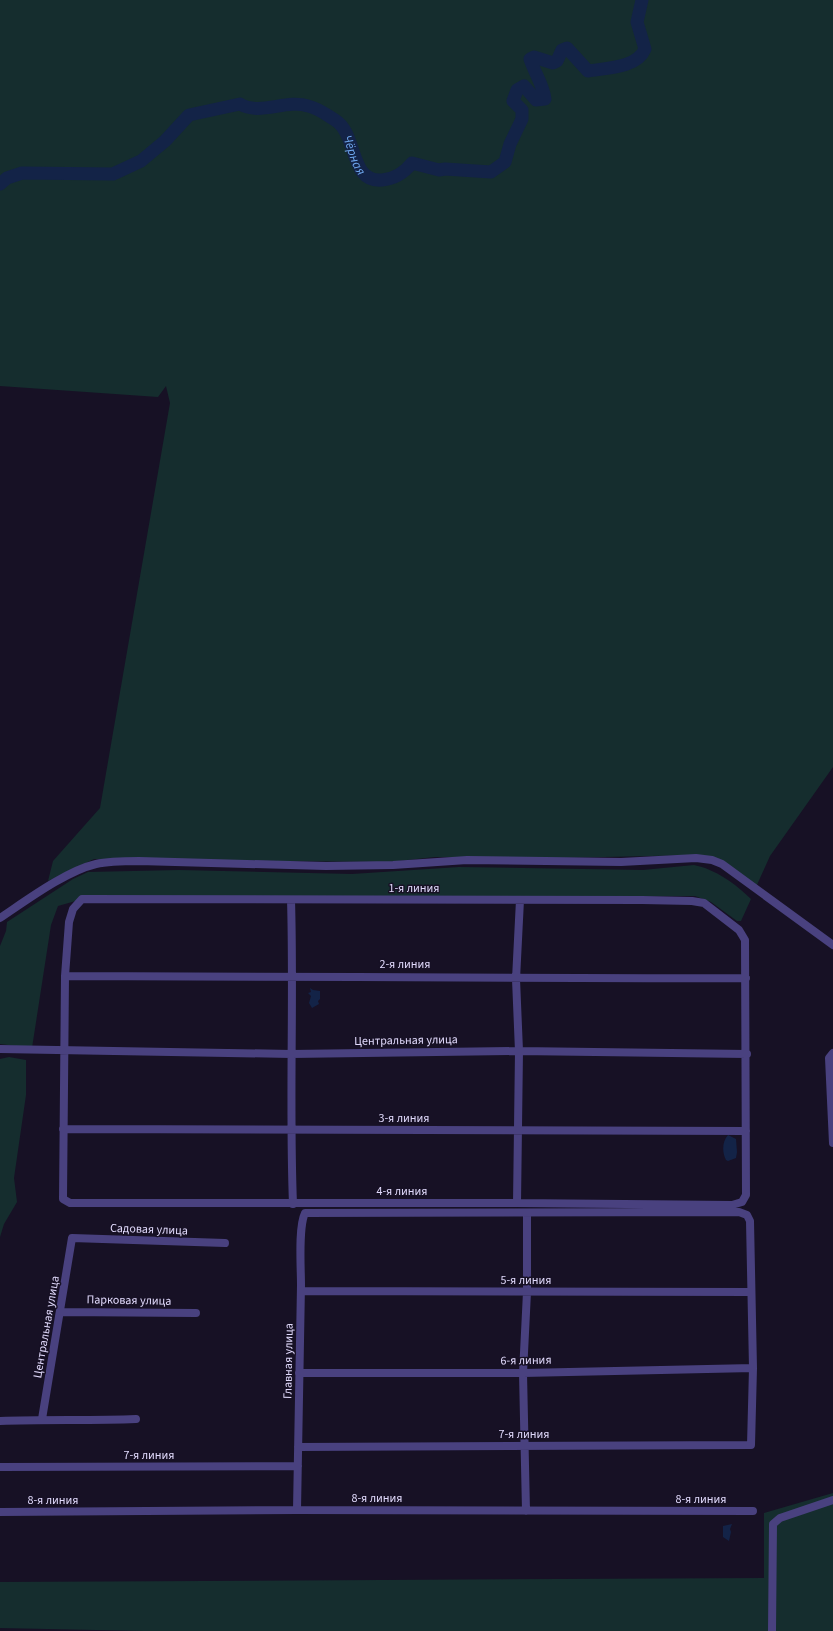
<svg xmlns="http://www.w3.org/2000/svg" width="833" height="1631" font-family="'Source Sans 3',sans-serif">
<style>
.green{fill:#152d2e}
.water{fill:#132347}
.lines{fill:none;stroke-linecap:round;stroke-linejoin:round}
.river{stroke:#132347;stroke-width:13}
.minor{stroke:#49417f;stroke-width:8}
.labels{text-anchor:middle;stroke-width:3;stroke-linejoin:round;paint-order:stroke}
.street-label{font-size:12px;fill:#e0d9fb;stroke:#171125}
.water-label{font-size:13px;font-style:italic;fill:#71aaf1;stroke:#171125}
</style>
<rect width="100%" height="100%" fill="#171125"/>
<!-- green -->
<path class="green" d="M0 0H833V767L770 856 756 887C738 874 721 856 698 855L557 858 435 857 389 862 94 859 48 881 53 861 100 808 170 403 166 386 158 397 0 386Z
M694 865C715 869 736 884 751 899L741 921H737L711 902 695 896 79 900 58 906 51 925 32 1048 0 1044V946L6 931 7 922 73 879 88 872 179 870 352 874 459 867 643 870Z
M9 1057 26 1060V1095L14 1178 17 1202 4 1224 0 1237V1059Z
M833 1493V1631H143L0 1628V1582L764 1578V1513Z"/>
<!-- water -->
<path class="water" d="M310 988 313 990 320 991V999L318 1001 319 1004 312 1008 309 1003 311 996 308 993 311 992Z
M728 1135 736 1139 737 1152 736 1158 728 1161 726 1160C722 1152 722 1142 728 1135Z
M732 1524 730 1529 731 1532 729 1541 723 1537V1526Z"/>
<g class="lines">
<!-- river -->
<path class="river" id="s1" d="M0 184 7 178 22 173 113 174 141 161 165 141 189 115 240 104C260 116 286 99 308 106 318 108 327 115 335 120 358 134 349 183 382 180 395 179 404 173 412 163L439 170 445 169 491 172 505 162 510 144 522 119V110L513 101 517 90 524 86 536 100 545 99C543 84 535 74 530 59L534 57 553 63 557 61 562 50 567 48 588 71C607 68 637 68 645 49L637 22 642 0"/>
<!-- minor -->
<path class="minor" d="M82 899 642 900 692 901 704 903 739 930 745 940 746 1195 742 1202 732 1205 517 1203H70L63 1199 65 976 69 922 73 909Z
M291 900C294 1001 289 1103 293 1204
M0 918C27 900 66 871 96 864 109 861 125 861 139 861L326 866 393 865 467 860 621 862 696 858 712 860 722 864 833 945
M65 976C292 976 519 979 746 978
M0 1049 291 1054 519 1051 747 1054
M833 1053 829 1058 833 1143
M63 1129 746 1131
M517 1203 519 1051 516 979 520 900
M301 1291 751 1292
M61 1312 196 1313
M299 1373H523L753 1368
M42 1419 72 1238 225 1243
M0 1421C45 1419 91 1421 136 1419
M0 1467 298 1466
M297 1510C298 1435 300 1360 301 1285 301 1268 298 1227 305 1213L739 1212 747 1215 750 1221 753 1368 751 1445 298 1447
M526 1511 523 1373 527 1292V1213
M0 1512 297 1510 753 1511
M772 1631 773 1524 780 1518 833 1500"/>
</g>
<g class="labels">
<!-- street labels -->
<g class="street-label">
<text x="414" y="892">1-я линия</text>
<text x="405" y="968">2-я линия</text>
<text transform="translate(406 1040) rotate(-1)" y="4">Центральная улица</text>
<text x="404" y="1122">3-я линия</text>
<text x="402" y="1195">4-я линия</text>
<text transform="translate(149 1229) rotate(2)" y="4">Садовая улица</text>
<text x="526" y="1284">5-я линия</text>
<text transform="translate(129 1300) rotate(1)" y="4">Парковая улица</text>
<text transform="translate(46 1327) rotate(-80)" y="4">Центральная улица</text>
<text transform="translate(526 1360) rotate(-1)" y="4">6-я линия</text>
<text transform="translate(288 1361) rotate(-89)" y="4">Главная улица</text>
<text x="524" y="1438">7-я линия</text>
<text x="149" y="1459">7-я линия</text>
<text x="377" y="1502">8-я линия</text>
<text x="701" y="1503">8-я линия</text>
<text x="53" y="1504">8-я линия</text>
</g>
<!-- water labels -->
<g class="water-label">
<text dy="5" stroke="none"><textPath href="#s1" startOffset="406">Чёрная</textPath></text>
</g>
</g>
</svg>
